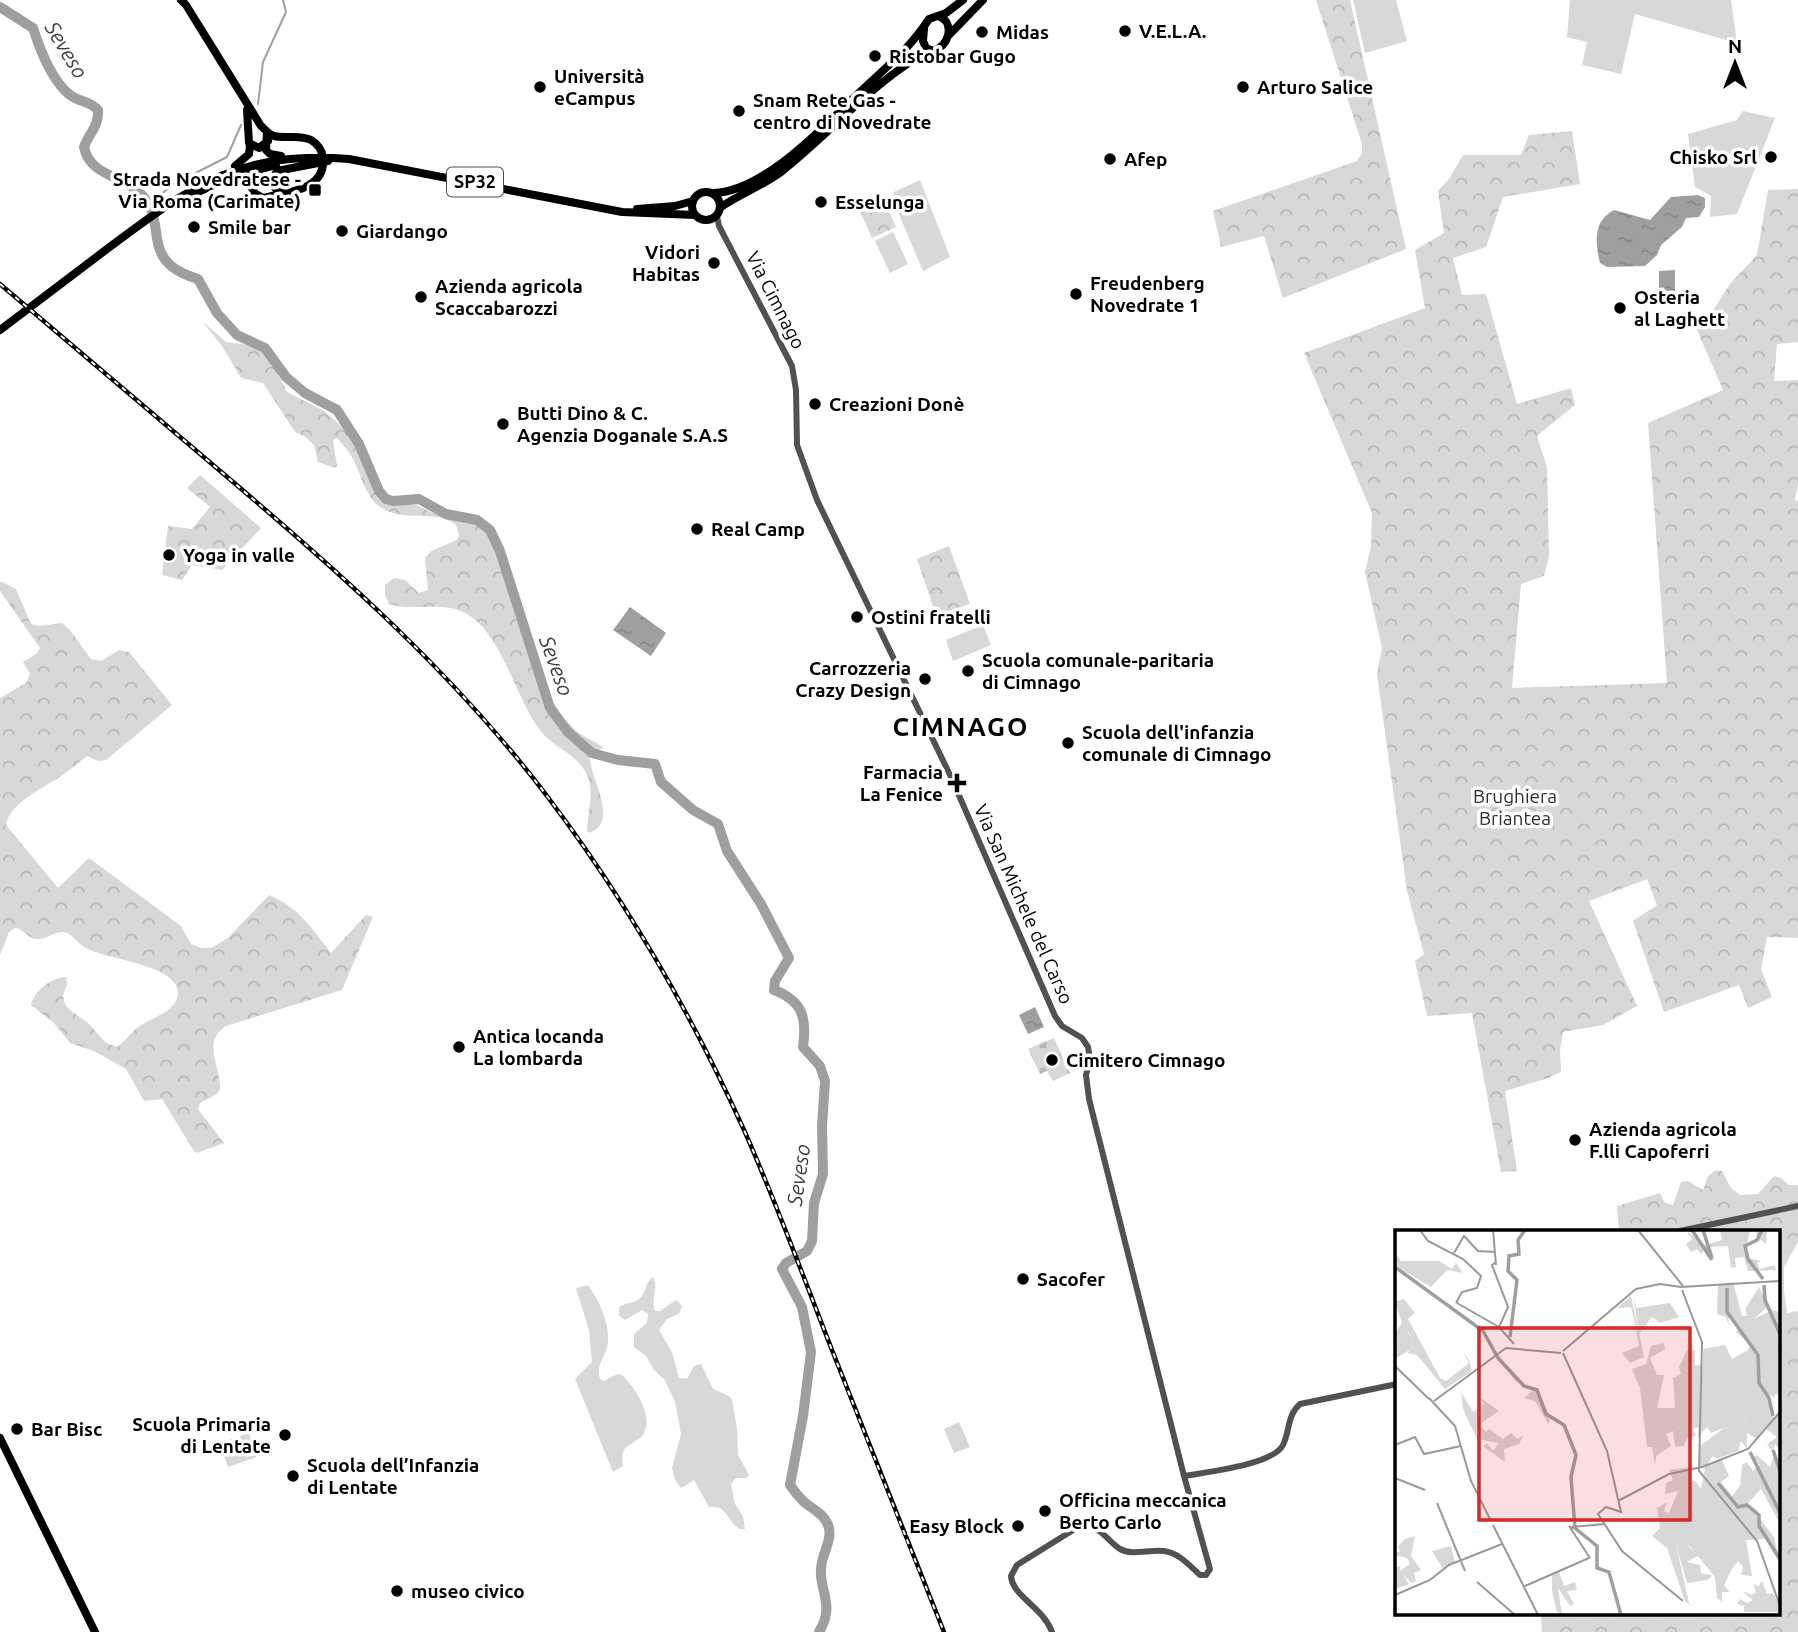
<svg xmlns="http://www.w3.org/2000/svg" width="1798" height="1632" font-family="Ubuntu,sans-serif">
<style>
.grass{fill:#d8d8d8}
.forest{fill:url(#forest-crowns)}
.cemetery{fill:url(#cemetery-stones)}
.water{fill:url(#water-ripples)}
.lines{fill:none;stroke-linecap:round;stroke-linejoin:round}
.stream{stroke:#9f9f9f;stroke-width:2}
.river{stroke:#9f9f9f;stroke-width:10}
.minor{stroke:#515151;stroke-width:6}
.major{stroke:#000;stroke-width:8}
.rail-casing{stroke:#000;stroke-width:4.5}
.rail{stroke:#fff;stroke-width:2;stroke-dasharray:5;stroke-linecap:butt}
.poi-dot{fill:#000;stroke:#fff;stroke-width:2.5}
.labels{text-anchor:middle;stroke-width:7;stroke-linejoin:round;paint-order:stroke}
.shield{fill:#fff;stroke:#4c4c4c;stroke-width:2}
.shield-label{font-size:18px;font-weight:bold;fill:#000}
.poi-label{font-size:19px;font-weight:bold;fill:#000;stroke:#fff;text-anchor:start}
.street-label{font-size:19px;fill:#000;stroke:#fff}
.park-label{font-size:19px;fill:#2f2f2f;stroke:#fff}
.water-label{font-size:21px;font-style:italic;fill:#404040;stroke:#fff}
.district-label{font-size:26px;font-weight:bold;letter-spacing:2px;fill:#000;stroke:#fff}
.inset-river{fill:none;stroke:#9f9f9f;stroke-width:3.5}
.inset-road{fill:none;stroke:#999;stroke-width:2}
.view{fill:#d62828;fill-opacity:0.15;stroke:#d62828;stroke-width:3.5}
.inset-edge{fill:none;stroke:#000;stroke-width:3.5}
</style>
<defs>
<pattern id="forest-crowns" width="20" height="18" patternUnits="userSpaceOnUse" patternTransform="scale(1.75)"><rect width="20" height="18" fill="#d8d8d8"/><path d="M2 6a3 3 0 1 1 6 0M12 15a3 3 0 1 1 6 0" fill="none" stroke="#b8b8b8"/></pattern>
<pattern id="cemetery-stones" width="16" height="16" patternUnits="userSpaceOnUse" patternTransform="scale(1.75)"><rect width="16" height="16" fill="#d8d8d8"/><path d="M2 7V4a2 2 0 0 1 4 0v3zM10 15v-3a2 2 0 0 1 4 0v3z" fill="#b8b8b8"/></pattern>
<pattern id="water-ripples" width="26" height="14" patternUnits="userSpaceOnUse" patternTransform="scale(1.75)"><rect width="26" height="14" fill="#9f9f9f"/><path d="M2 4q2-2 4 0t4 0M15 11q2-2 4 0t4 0" fill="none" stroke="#878787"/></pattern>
</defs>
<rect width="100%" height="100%" fill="#fff"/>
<!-- grass -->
<path class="grass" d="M1353 0H1396L1407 41 1365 53Z
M1570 0H1731L1737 43 1635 14 1621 74 1582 65 1587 42 1567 37Z
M1743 111 1775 118 1737 214 1710 217 1711 196 1695 187 1688 134 1737 120Z
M920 180 950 257 923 271 893 200 894 192Z
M893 232 908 264 890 273 875 241Z
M983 625 991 645 953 661 946 640Z
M653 1277C659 1288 650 1299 655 1311H660L676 1300 682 1306 679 1314 667 1319 659 1330 672 1352 679 1378 687 1379 694 1366 701 1364 713 1389 729 1396 732 1400 737 1428 738 1455 749 1475 747 1478H736L731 1484 735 1504 743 1516 745 1529H739C727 1520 726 1504 709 1507L694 1480 681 1488 675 1480 672 1468 681 1434 675 1402 665 1380 654 1370 646 1356 634 1347V1334L647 1323 648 1314 642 1310 625 1320 619 1316V1307C626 1302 635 1304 641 1297 647 1290 645 1282 653 1277Z
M588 1285C600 1302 612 1327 607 1348 603 1361 596 1365 600 1379L604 1381 617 1374 622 1375C634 1386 652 1413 645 1431 637 1448 618 1440 623 1466L613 1472 575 1379 592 1362 589 1330 576 1288Z
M959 1422 970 1447 954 1453 944 1429Z
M249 1433 257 1457 228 1467 220 1443Z"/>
<!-- forest -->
<path class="forest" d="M1316 0H1350L1406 249 1283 298 1264 236 1221 247 1213 211 1357 161 1362 153V144Z
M1572 131 1580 184 1503 197 1486 247 1453 258 1462 295 1486 294 1517 404 1571 388 1575 405 1537 436 1547 467 1549 556 1544 576 1521 584 1512 688 1667 683 1648 423 1723 390 1697 330 1706 322 1729 285 1757 255 1768 190 1798 189V342L1777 344 1774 381 1798 380V483L1795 500 1798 501V938L1767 937 1761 969 1772 997 1748 1008 1739 985 1664 1012 1633 921 1657 905 1647 879 1589 901 1637 1006 1603 1025 1563 1032 1560 1050 1561 1072 1548 1078 1505 1091 1517 1171 1501 1172 1472 1013 1427 1016 1415 961 1424 954 1407 891 1377 674 1382 648 1365 572 1371 546 1372 513 1304 353 1425 308 1415 250 1444 233 1438 191 1449 179 1463 155H1521L1529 135Z
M888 197 887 207 896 227 872 238 860 211Z
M202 321 226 342 255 346 263 350 273 364 287 392 324 411 344 428 356 446 384 501C392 506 401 503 410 504 421 505 426 511 436 514 466 526 489 513 498 555L502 556 546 691 565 720 579 733 603 747 590 757C589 778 621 821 589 833L587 831C587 811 596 792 586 773 576 753 553 748 540 730 514 696 504 637 467 614 444 600 413 612 389 604L385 595V585L394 578 405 580 419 593 428 590 425 558 431 551 457 540 459 535 456 525C435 508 402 524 379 506 365 496 361 474 353 459 349 451 342 444 337 438L333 440 337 466 335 468 318 462 314 445 304 436 295 432 263 383 241 378 222 346Z
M200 475 261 528 222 570 192 565 182 580 162 575 168 526 192 529 210 507 187 488Z
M949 546 970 604 936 615 917 559Z
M0 581 16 589 31 624 39 626 62 623 70 630 91 659 101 661 119 650 129 652 172 705 106 760 98 761 87 756C79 762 72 769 64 774 48 786 9 802 6 825L58 888 89 858 181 926 191 944 201 948H211L228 938 269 895C298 907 312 928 331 953L366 915 373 917 342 990 226 1026C201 1042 221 1066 220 1089L217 1094 200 1103 198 1109 224 1143 197 1153 194 1151 162 1099 144 1101 126 1069 94 1051 70 1043 54 1023 31 1005C34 991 52 977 66 977L67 984 63 996 65 1004 70 1010 88 1023 106 1043 117 1047C125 1041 130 1034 137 1028 148 1019 176 1012 178 995 181 964 105 960 86 948 78 944 73 934 64 932 55 931 47 939 38 939 28 940 25 929 15 928L9 932 0 955V698L26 683 30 674 23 662 36 654 40 648 0 591Z
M1716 1170 1722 1171 1731 1188 1740 1195 1758 1194 1774 1176 1781 1178 1789 1185H1798V1242L1784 1267V1291L1787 1313 1798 1311V1632H1542L1541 1615 1521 1613H1779V1231H1619L1617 1206 1660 1193 1665 1203 1673 1205 1681 1182 1688 1181 1703 1190 1708 1176Z"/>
<!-- cemetery -->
<path class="cemetery" d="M1054 1038 1070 1073 1053 1081 1047 1071 1040 1074 1028 1049Z"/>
<!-- water -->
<path class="water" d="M1698 195 1705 198V207L1699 217 1686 218 1682 227 1661 245 1657 255 1645 266 1607 267 1600 263C1595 242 1593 221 1614 210L1650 220 1671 197Z
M1675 270V292L1659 293V271Z
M630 607 666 633 651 656 613 630Z
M1035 1007 1044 1027 1028 1034 1019 1015Z"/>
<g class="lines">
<!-- stream -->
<path class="stream" d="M258 104 263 62 286 12 283 0
M149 205 172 185 227 157 241 125"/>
<!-- river -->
<path class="river" d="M0 7 33 28C40 50 51 80 70 95 81 103 89 100 98 110 99 127 89 133 84 147 90 177 124 175 141 194 170 224 137 261 198 279L217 313 237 335 265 348 286 377 305 393 337 410 359 444 379 491 386 499 393 501 419 499 446 514 477 520 490 530 500 551 550 708 568 732 592 753 618 760 655 764 661 782 693 810 718 824 727 851 761 904 789 958 775 981 774 990C803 1001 807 1018 803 1047L820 1066 825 1081 822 1126 823 1174 814 1203 812 1241 807 1251 786 1263 782 1269 802 1307 811 1352 803 1416 790 1485C794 1491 799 1497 804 1502 813 1509 824 1514 828 1525 833 1537 824 1551 822 1562 816 1589 837 1603 819 1632"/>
<!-- minor -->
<path class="minor" d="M717 216 719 226 792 366 796 390 797 445 817 500 951 777 1055 1016 1062 1026 1082 1038 1088 1047 1090 1060 1086 1075 1089 1099 1184 1476 1210 1569 1206 1575H1200C1189 1565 1179 1553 1164 1551 1149 1549 1133 1556 1120 1549 1105 1539 1099 1522 1078 1527L1017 1565 1011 1576C1012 1596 1043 1607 1052 1632
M1680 1231 1798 1206
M1184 1476C1206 1472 1273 1465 1283 1445 1290 1431 1287 1415 1300 1404L1397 1384"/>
<!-- major -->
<path class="major" d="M181 0 186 5 261 126C265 129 268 134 274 136 286 139 300 134 311 140 318 144 322 150 323 158 326 191 286 192 263 198L254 193 253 184 257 178 266 177 276 189 288 194
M924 29 923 41 926 48 933 51C949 47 956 22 938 16
M948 36 983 0
M247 110 249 143 259 148 268 141
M267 132 266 150 270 154 281 156
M235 166 249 154 250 145
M272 181 277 171 328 161
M228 183C237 181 248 180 253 190
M692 206a14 14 0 1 1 28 0a14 14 0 1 1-28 0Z
M714 193C765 191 824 126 859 93 886 67 908 51 929 19L946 13 963 0
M184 199 226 179 276 165
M721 207C740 194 762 186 781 172 832 132 873 81 930 50
M637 209 675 206 693 201
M0 330C37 302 74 274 111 246 194 184 240 151 349 159L622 212 695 215
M0 1438 95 1632"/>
<defs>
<path id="rail" d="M0 284C73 346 146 408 219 470 337 570 453 672 547 796 625 899 691 1013 744 1130 776 1202 803 1276 832 1350 869 1444 906 1538 944 1632"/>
</defs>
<!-- rail casing -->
<use href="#rail" class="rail-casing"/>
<!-- rail -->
<use href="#rail" class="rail"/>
</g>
<!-- markers -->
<g class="poi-dot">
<circle cx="1125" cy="31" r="7"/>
<circle cx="982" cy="32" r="7"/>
<circle cx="875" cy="56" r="7"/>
<circle cx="540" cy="87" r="7"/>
<circle cx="1243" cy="87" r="7"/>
<circle cx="739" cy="111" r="7"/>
<circle cx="1771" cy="157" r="7"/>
<circle cx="1110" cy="159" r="7"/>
<rect x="308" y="183" width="14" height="14" rx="3.5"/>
<circle cx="821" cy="202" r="7"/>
<circle cx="194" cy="227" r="7"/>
<circle cx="342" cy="231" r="7"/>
<circle cx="714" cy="263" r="7"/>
<circle cx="1076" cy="294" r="7"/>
<circle cx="421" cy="297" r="7"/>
<circle cx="1620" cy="308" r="7"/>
<circle cx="815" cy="404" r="7"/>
<circle cx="503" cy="424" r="7"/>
<circle cx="697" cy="529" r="7"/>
<circle cx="169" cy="555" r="7"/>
<circle cx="857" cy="617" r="7"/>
<circle cx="968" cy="671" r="7"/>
<circle cx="925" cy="679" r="7"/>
<circle cx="1068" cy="743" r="7"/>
<path d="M953.5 772.5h7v7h7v7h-7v7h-7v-7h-7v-7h7z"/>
<circle cx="459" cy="1047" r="7"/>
<circle cx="1052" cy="1060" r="7"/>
<circle cx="1575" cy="1140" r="7"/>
<circle cx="1023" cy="1279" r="7"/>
<circle cx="17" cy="1429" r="7"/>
<circle cx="285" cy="1435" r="7"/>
<circle cx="293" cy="1476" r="7"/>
<circle cx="1045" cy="1511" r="7"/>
<circle cx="1018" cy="1526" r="7"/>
<circle cx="397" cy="1591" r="7"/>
</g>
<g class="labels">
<!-- shield labels -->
<rect class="shield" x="447" y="167.5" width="56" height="29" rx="5"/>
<g class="shield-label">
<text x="475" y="188">SP32</text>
</g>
<!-- poi labels -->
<g class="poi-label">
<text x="1139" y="38">V.E.L.A.</text>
<text x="996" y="39">Midas</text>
<text x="889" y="63">Ristobar Gugo</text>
<text x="554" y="83">Università<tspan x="554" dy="22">eCampus</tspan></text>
<text x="1257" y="94">Arturo Salice</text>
<text x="753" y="107">Snam Rete Gas -<tspan x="753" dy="22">centro di Novedrate</tspan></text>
<text x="1757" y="164" text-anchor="end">Chisko Srl</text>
<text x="1124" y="166">Afep</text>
<text x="301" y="186" text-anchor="end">Strada Novedratese -<tspan x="301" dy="22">Via Roma (Carimate)</tspan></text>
<text x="835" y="209">Esselunga</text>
<text x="208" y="234">Smile bar</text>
<text x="356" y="238">Giardango</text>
<text x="700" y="259" text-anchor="end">Vidori<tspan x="700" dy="22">Habitas</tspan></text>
<text x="1090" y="290">Freudenberg<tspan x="1090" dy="22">Novedrate 1</tspan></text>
<text x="435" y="293">Azienda agricola<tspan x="435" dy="22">Scaccabarozzi</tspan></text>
<text x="1634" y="304">Osteria<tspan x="1634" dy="22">al Laghett</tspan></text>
<text x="829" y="411">Creazioni Donè</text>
<text x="517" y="420">Butti Dino &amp; C.<tspan x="517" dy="22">Agenzia Doganale S.A.S</tspan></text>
<text x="711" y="536">Real Camp</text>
<text x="183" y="562">Yoga in valle</text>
<text x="871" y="624">Ostini fratelli</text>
<text x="982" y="667">Scuola comunale-paritaria<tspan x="982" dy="22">di Cimnago</tspan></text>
<text x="911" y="675" text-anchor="end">Carrozzeria<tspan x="911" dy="22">Crazy Design</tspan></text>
<text x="1082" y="739">Scuola dell'infanzia<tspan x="1082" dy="22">comunale di Cimnago</tspan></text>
<text x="943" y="779" text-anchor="end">Farmacia<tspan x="943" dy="22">La Fenice</tspan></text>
<text x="473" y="1043">Antica locanda<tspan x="473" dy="22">La lombarda</tspan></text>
<text x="1066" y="1067">Cimitero Cimnago</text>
<text x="1589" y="1136">Azienda agricola<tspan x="1589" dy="22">F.lli Capoferri</tspan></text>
<text x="1037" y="1286">Sacofer</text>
<text x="271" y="1431" text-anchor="end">Scuola Primaria<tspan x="271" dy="22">di Lentate</tspan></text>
<text x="31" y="1436">Bar Bisc</text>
<text x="307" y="1472">Scuola dell’Infanzia<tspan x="307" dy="22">di Lentate</tspan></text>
<text x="1059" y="1507">Officina meccanica<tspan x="1059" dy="22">Berto Carlo</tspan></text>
<text x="1004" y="1533" text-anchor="end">Easy Block</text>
<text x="411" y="1598">museo civico</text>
</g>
<!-- street labels -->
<g class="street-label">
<text transform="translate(776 300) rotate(63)" y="7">Via Cimnago</text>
<text transform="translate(1024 904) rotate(66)" y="7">Via San Michele del Carso</text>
</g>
<!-- park labels -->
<g class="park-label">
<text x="1515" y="803">Brughiera<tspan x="1515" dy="22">Briantea</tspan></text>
</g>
<!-- water labels -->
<g class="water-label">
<text transform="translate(66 50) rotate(59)" y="7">Seveso</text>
<text transform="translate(556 666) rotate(70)" y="7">Seveso</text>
<text transform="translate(799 1175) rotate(-82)" y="7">Seveso</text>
</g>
<!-- district labels -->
<g class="district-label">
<text x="961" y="736">CIMNAGO</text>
</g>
</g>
<!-- overview -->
<g transform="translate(1395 1230)">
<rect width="385" height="385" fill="#fff"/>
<path d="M238 64 241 78 275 73 284 87 265 93 257 87 244 104ZM13 102 21 116 0 129V103L4 109ZM356 178 373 180 378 189 370 199 357 201 354 194H348ZM56 316 60 332 48 339 37 321Z" fill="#d8d8d8"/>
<path d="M291 0 309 15 327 10 325 0H355L352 14 362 10 361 0H372L371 14 366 10 352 16 353 28 366 31 362 33 365 39 380 35 381 40 353 41 349 27 340 28 341 37 336 38 333 16 316 17 317 27H312L309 20 306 24 302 19 296 22 291 14 297 9ZM0 23 6 31H44L57 39 61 33 68 43 52 40 36 57 6 39 0 33ZM338 52 347 86H352L350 79 364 57 373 76 359 89 377 80 385 82V168L381 163 379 168 374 164 378 188 385 183V221L380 214 378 222 372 214 382 207 370 198 378 189 374 181 356 178 348 194H356L357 201 369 198 363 210 352 203V219L346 211 343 221 322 229 318 226 312 235 327 230 334 246 326 252 337 266 345 256 347 235 352 232 358 241 365 235 358 227 362 225 375 237 378 228H385V294L366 259 353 273 379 307 385 334 370 309 351 310 357 346 346 345 348 337 343 331 335 342 329 356 335 362H327V372L322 368 320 347 294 315H281L294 373 300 378 290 371 272 318 257 306 265 298 262 278 272 272 269 281 274 283 283 261 270 264 271 253 278 250 274 240 296 237 294 252 300 251 306 259 310 239 304 236 305 216 329 198 316 203 312 197 303 207V197L298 199 301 206 292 208 289 216 280 217 278 201 271 204 276 216 261 226 260 236 257 217H252L245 158 237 139 251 134 256 116 269 113 270 119 255 128 262 145H269L262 178H280L278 148 286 144 284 137 292 120H300V135L308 136V119L330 115 337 129 353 120 355 114 341 102 344 98 337 88H333L334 97 331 87 322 84 323 54ZM236 66 249 127 235 133 227 123 244 116 239 89 236 77 222 78ZM9 69 20 83 13 89 45 148 51 151 74 133 67 120 74 130 77 141 50 159 22 125 12 123 20 116 14 102 4 109 0 103 7 93 0 72ZM108 135 124 148 129 157 139 159 142 161 155 186 154 195 140 171 129 168 138 160 129 157 124 150 121 152ZM66 162 78 182 89 174 83 166 104 181 85 194 91 202 94 199 108 209 116 203 123 209 128 206 124 214 109 219 110 232 88 216 92 213 98 221 104 213 82 209 68 179ZM20 306 16 326 26 340 19 343 21 351 16 353 7 343 14 354 0 359V338L5 336V341L15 334 12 328 0 325V322H5L3 316 10 309ZM164 342 169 356 180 352 182 360 172 361 179 374 175 376 163 358 167 385 162 382 157 361V345ZM367 351 372 364 378 363 385 377 383 382H349V376L342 374 345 369 352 373 358 370 347 361 357 365 361 362 358 353 363 357Z" fill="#d8d8d8"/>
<path d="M281 315H293L303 326 292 332 305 335 306 343 317 345 313 350 292 353Z" fill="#d8d8d8"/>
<path class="inset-river" d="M297 0 317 30M308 0 317 28M367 0 362 10 350 16 353 29 368 49M0 37 88 101 103 128 129 156 142 160 151 184 169 195 181 225 176 247 180 298 202 316V338L214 342 226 385M369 55 370 70 385 104M332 58V82L363 125 364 153 374 168 378 186M115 107 122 50 113 41 114 26 124 24 123 10 130 0M378 220 385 241M355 222 385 283M323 253 343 277 352 275 364 285V296L385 329"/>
<path class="inset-road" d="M25 0 33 11 68 29 86 46 82 58 67 62 61 73M98 0 101 35M243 0 288 56M59 23 69 6 83 21 100 22M101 32 97 35 113 77 104 97 119 114M286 57 385 51M287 60 307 112 304 241 362 311 385 376M62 73 104 97M168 121 241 59 265 54 286 57M168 123 212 221 226 282 211 277 203 284 227 321 288 371M0 136 34 169M34 168 60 196 76 251 96 291M39 171 111 118 166 123M0 215 20 207 29 224 66 216M0 248 30 260M223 271 274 244 307 237 353 219 385 182M42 273 70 341M98 295 143 385M177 297 209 294M178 299 174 296 195 328M82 352 120 385M130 356 194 328M0 365 35 350 54 335 107 314"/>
<path class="view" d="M84 98H295V290H84Z"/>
<rect width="385" height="385" class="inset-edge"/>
</g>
<!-- north arrow -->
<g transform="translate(1735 63)" stroke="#ffffff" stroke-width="5" paint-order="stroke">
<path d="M0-5L12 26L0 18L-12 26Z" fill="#000000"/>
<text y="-10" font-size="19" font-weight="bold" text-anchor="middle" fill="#000000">N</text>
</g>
</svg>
